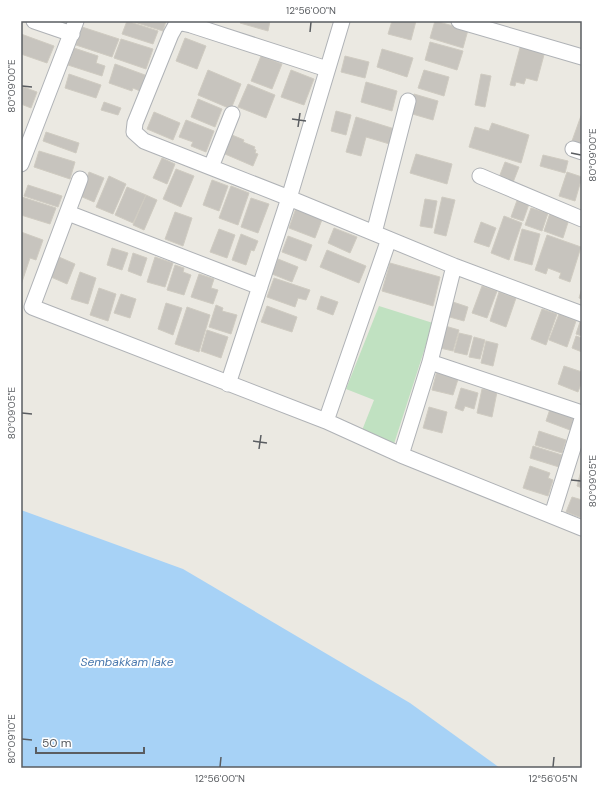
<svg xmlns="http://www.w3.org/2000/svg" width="603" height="789" font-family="'DM Sans',sans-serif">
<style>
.green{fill:#c0e1c1}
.water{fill:#a7d2f6}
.building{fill:#c7c4be;stroke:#cfcbc1}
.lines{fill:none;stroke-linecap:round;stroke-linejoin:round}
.minor-casing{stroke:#afb2b6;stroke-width:17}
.minor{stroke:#fff;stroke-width:15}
.ticks{fill:none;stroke:#5a5d61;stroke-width:1.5}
.labels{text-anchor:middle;stroke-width:4;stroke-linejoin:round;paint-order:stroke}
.water-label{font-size:12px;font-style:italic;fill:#4a79ae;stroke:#fff}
.neatline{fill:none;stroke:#5a5d61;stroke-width:1.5}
.ticks-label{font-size:10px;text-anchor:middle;fill:#5a5d61}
</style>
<rect width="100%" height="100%" fill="#ebe9e2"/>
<!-- green -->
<path class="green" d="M379 306 433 323 393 447 361 433 374 400 346 389Z"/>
<!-- water -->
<path class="water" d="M21 510 183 569 410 703 500 768H21Z"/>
<!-- building -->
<path class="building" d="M127 21 158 31 153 44 122 34Z
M131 21H166L163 31Z
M241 21H270L268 31 240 23Z
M392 21H416L411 40 388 34Z
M435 21 468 30 463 48 430 38Z
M82 27 119 39 112 57 76 45Z
M21 34 54 46 47 63 21 54Z
M185 38 206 46 197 69 176 61Z
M121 39 153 49 146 69 114 58Z
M430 42 463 51 457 70 425 60Z
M521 44 545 51 537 81 526 78 524 84 516 82 515 86 510 85Z
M74 48 98 56 96 63 105 66 102 76 68 65Z
M382 49 413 58 407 77 377 67Z
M261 56 282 64 272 89 251 81Z
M345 56 369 62 365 78 341 72Z
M115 64 145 75 140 91 133 88 132 91 109 83Z
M208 70 241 84 231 109 198 95Z
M291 70 314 79 304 105 281 97Z
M424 70 449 77 444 96 418 88Z
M69 74 101 85 96 98 65 88Z
M481 74 491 76 485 107 475 105Z
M366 82 397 91 392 111 361 102Z
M248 84 275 95 266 118 238 107Z
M21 86 37 92 31 108 21 104Z
M414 94 438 101 433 120 409 113Z
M198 99 222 109 215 127 191 117Z
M104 102 121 108 118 115 101 110Z
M336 111 351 115 346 135 331 131Z
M154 112 180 123 173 140 147 129Z
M582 113V144L572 141Z
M356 117 398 130 393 145 366 137 361 156 346 152Z
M186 120 214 131 206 152 191 146 193 142 179 137Z
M492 123 529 135 521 163 469 147 475 127 489 131Z
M46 132 79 143 76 153 43 141Z
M232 135 244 140 243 142 255 147 254 149 256 150 255 153 258 154 253 166 225 154Z
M39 151 75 162 70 179 34 167Z
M416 154 452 164 447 184 410 173Z
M543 155 568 161 565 173 540 166Z
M162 158 175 164 167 184 153 178Z
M505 162 519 167 512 185 498 180Z
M176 169 194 176 181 207 163 199Z
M89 172 104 178 94 202 80 196Z
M567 172 582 177 575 201 559 196Z
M109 176 126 184 113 214 96 207Z
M212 180 228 186 219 211 203 205Z
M28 185 62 196 58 207 24 196Z
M231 186 249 193 238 225 219 218Z
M127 187 146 195 133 223 115 215Z
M146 195 157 200 144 230 133 225Z
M519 195 529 204 523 221 511 217Z
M22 197 56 208 50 224 21 215Z
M442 197 455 200 446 236 434 233Z
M251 198 269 204 258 233 241 227Z
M425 199 437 201 432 228 420 226Z
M296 208 323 217 315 238 289 228Z
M531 208 548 213 542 231 525 225Z
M551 210 570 216 563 238 544 231Z
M175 212 192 218 183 246 165 239Z
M504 216 522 223 509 260 491 253Z
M481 222 496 228 489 247 474 242Z
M334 228 357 237 350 253 328 243Z
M219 229 235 235 227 258 210 252Z
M522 229 540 234 532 265 514 260Z
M21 232 43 240 36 260 30 258 21 285Z
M241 234 258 241 254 251 251 250 246 265 232 260Z
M547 235 581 247 570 282 559 278 561 273 548 268 546 274 535 270Z
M288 236 312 245 306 261 282 252Z
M112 248 128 253 122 270 107 265Z
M327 250 366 266 359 283 320 267Z
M133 253 147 258 141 276 128 271Z
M59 257 75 264 67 284 51 277Z
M155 257 173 263 165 287 147 282Z
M278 259 298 267 292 282 272 274Z
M390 263 440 277 433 306 382 291Z
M175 265 184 268 183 272 191 275 184 295 167 290Z
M80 272 96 278 88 304 71 299Z
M199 274 214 279 211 288 218 290 213 304 191 297Z
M274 278 310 290 306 300 298 298 295 307 267 297Z
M482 286 497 291 487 318 472 313Z
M99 288 116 294 108 321 90 315Z
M582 288V299L579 298Z
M499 292 516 298 506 327 490 321Z
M121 294 136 299 130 318 114 313Z
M321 296 338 302 333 315 317 309Z
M450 301 468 307 464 321 446 316Z
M166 303 182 308 173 335 158 329Z
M216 305 223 308 222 311 237 315 231 334 209 327Z
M267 306 297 317 292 332 261 322Z
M187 307 210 315 199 352 175 344Z
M542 309 557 314 546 345 531 339Z
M559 314 576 321 567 347 549 340Z
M580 322H582V336L576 334Z
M445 326 459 330 453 351 440 348Z
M207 330 228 337 221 358 201 351Z
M459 333 472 336 467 355 454 352Z
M576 336 582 338V352L572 348Z
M474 337 485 340 480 359 469 357Z
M486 341 498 344 493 366 481 363Z
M564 366 582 372V381L578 392 558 384Z
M438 367 460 373 453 395 432 390Z
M461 388 478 393 474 409 465 406 463 411 455 408Z
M482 389 497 392 492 417 477 413Z
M429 407 447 412 442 433 423 428Z
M550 409 575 419 570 430 546 421Z
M539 431 566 440 562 453 535 445Z
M533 446 562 455 559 467 530 458Z
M530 466 550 473 548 478 553 480 548 496 523 488Z
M582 467V488L577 486Z
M572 497 582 500V518L566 512Z"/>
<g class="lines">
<defs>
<path id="minor" d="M34 21 72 34
M459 21 582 57
M327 69 191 25 182 23 176 25 171 34 135 123 134 132 144 141 289 198 454 266 582 314
M573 149 582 152
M21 164 76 21
M211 167 232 114
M480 176 582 219
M80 179 32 307 326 421 401 455 582 528
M68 213 260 287
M374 233 408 101
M430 362 582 413
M228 384 289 198 342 21
M326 421 389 239
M401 455 430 362 454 266
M552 515 582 419"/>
</defs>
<!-- minor casing -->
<use href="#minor" class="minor-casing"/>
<!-- minor -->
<use href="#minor" class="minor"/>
</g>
<!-- ticks -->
<path class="ticks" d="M310 32 311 22M22 86 32 87M292 119 306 121M298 127 300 113M571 153 581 155M22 413 32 414M253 441 267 443M259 449 261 435M571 480 581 481M22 739 32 740M220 767 221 757M553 767 554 757"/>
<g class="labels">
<!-- water labels -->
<g class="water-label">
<text x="127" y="666">Sembakkam lake</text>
</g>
</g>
<!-- border -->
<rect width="603" height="789" fill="none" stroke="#ffffff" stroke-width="44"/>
<!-- scale -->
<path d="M36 747v6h108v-6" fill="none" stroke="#5a5d61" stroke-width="2"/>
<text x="42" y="747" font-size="12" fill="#5a5d61" stroke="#ffffff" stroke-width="3" paint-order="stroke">50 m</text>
<rect x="22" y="22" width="559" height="745" class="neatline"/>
<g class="ticks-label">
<text x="311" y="14">12°56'00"N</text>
<text transform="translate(11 86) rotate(-90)" y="4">80°09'00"E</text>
<text transform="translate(592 155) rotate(-90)" y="4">80°09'00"E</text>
<text transform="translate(11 413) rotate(-90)" y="4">80°09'05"E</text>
<text transform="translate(592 481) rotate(-90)" y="4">80°09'05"E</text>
<text transform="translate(11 739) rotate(-90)" y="4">80°09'10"E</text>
<text x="220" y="782">12°56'00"N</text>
<text x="553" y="782">12°56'05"N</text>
</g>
</svg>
